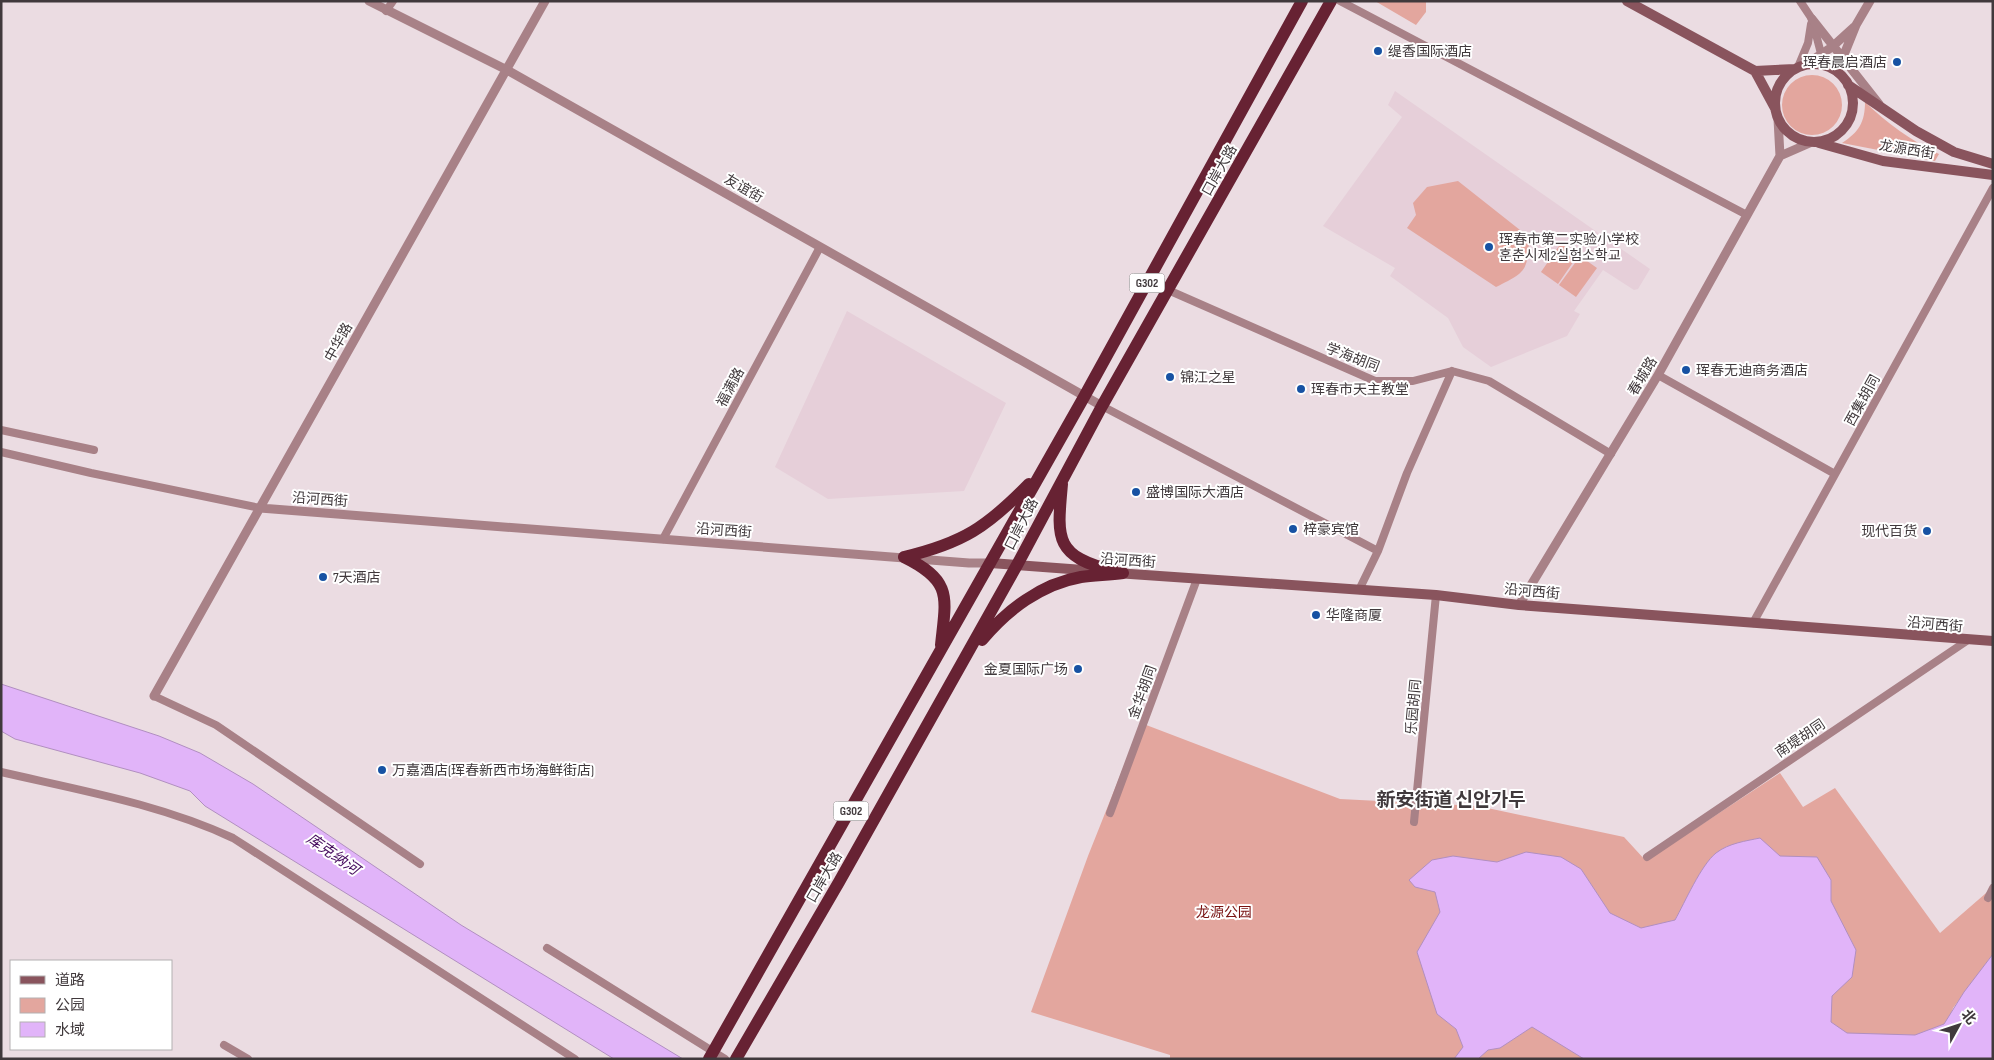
<svg xmlns="http://www.w3.org/2000/svg" width="1994" height="1060" font-family="'Sofia Sans Condensed','Noto Sans SC','Noto Sans KR',sans-serif">
<style>
.built{fill:#e6cfd9}
.green{fill:#e3a69e}
.water{fill:#e1b4f9;stroke:#b18fc0}
.lines{fill:none;stroke-linecap:round;stroke-linejoin:round}
.minor{stroke:#a88187;stroke-width:8}
.tertiary{stroke:#a88187;stroke-width:9}
.secondary{stroke:#89545d;stroke-width:10}
.trunk{stroke:#672233;stroke-width:12}
.poi-dot{fill:#1752a3;stroke:#fff;stroke-width:2}
.labels{text-anchor:middle;stroke-width:4;stroke-linejoin:round;paint-order:stroke}
.shield{fill:#fff;stroke:#797476;stroke-width:1}
.shield-label{font-size:12px;font-weight:bold;fill:#40393c}
.poi-label{font-size:14px;fill:#40393c;stroke:#fff;text-anchor:start}
.street-label{font-size:14px;fill:#40393c;stroke:#fff}
.park-label{font-size:14px;fill:#791312;stroke:#fff}
.water-label{font-size:15px;font-style:italic;fill:#470d5f;stroke:#fff}
.district-label{font-size:19px;font-weight:bold;fill:#40393c;stroke:#fff}
</style>
<rect width="100%" height="100%" fill="#ebdce2"/>
<!-- built -->
<path class="built" d="M1395 91 1650 269 1638 289 1634 290 1603 270 1574 311 1580 314 1567 336 1491 367 1463 347 1448 318 1390 276 1395 268 1323 226 1402 117 1388 105Z
M847 311 1006 403 964 491 828 499 775 467Z"/>
<!-- green -->
<path class="green" d="M1375 1H1426V12L1416 25Z
M1782 105a30 30 0 1 1 60 0a30 30 0 1 1-60 0Z
M1865 102C1887 123 1911 141 1939 154L1935 161 1842 143C1859 132 1865 122 1865 102Z
M1458 181 1529 237C1528 271 1526 272 1496 287L1407 228 1416 215 1413 203 1427 187Z
M1561 243 1578 255 1558 284 1541 272Z
M1580 256 1597 268 1576 297 1559 285Z
M1141 723 1340 799 1478 806 1624 837 1646 861 1780 773 1803 807 1835 788 1940 933 1993 887V954L1953 1008 1936 1059H1170V1055L1031 1012 1088 856Z"/>
<!-- water -->
<path class="water" d="M1 684 159 736 200 753 253 784 461 925 683 1059H614L205 806 190 791 140 773 15 739 1 731Z
M1760 838 1780 856 1817 857 1831 880V901L1856 950 1852 977 1832 996 1831 1022 1847 1033 1915 1035 1944 1024 1964 992 1993 954V1059H1584L1532 1027 1500 1048 1488 1050 1478 1059H1454L1463 1047 1456 1029 1437 1014 1417 952 1440 912 1435 892 1415 887 1409 880 1432 860 1453 856 1497 862 1526 852 1561 857 1581 869 1610 913 1641 928 1675 920C1685 902 1701 865 1716 853 1729 843 1746 841 1760 838Z"/>
<g class="lines">
<!-- minor -->
<path class="minor" d="M1340 1 1747 215
M1800 1 1812 19 1824 65
M386 11 393 1
M1798 67 1808 43 1811 24
M1168 290 1375 381H1413L1452 371 1489 381 1611 454
M1658 375 1835 474
M1102 406 1378 551
M1 430 94 450
M1 452 91 473 260 508
M663 539 820 247
M1359 590 1378 551 1407 473 1452 371
M1753 623 1993 188
M154 696 216 725 420 864
M1 772C79 790 160 804 233 838L575 1059
M1110 813 1197 579
M1414 822 1436 595
M1647 857 1968 640
M1988 898 1993 888
M547 948 725 1059
M224 1045 248 1059"/>
<!-- tertiary -->
<path class="tertiary" d="M369 1 507 70 1102 406
M1812 19 1879 104
M1805 65 1832 47 1854 27
M1837 72 1856 25 1870 1
M1780 156 1812 142
M260 508 969 563H990
M1519 605 1658 375 1780 156 1778 119
M154 696 545 1"/>
<!-- secondary -->
<path class="secondary" d="M1627 1 1755 71 1795 69
M1775 103a39 39 0 1 1 78 0a39 39 0 1 1-78 0Z
M1755 71 1775 108
M1848 85 1916 131 1954 152 1993 164
M1819 143 1883 161 1993 175
M990 563 1097 571
M1116 573 1436 595 1519 605 1993 641"/>
<!-- trunk -->
<path class="trunk" d="M1062 484C1057 539 1054 556 1114 571
M904 557C963 543 987 527 1029 484
M904 557C953 581 946 597 941 645
M982 640C1007 610 1041 584 1081 577 1095 575 1109 575 1123 573
M709 1059 1084 397 1302 1
M736 1059 839 882 1017 565 1102 406 1331 1"/>
</g>
<!-- markers -->
<g class="poi-dot">
<circle cx="1378" cy="51" r="5"/>
<circle cx="1897" cy="62" r="5"/>
<circle cx="1489" cy="247" r="5"/>
<circle cx="1686" cy="370" r="5"/>
<circle cx="1170" cy="377" r="5"/>
<circle cx="1301" cy="389" r="5"/>
<circle cx="1136" cy="492" r="5"/>
<circle cx="1293" cy="529" r="5"/>
<circle cx="1927" cy="531" r="5"/>
<circle cx="323" cy="577" r="5"/>
<circle cx="1316" cy="615" r="5"/>
<circle cx="1078" cy="669" r="5"/>
<circle cx="382" cy="770" r="5"/>
</g>
<g class="labels">
<!-- shield labels -->
<g class="shield">
<rect x="1129.5" y="273.5" width="35" height="19" rx="4"/>
<rect x="833.5" y="801.5" width="35" height="19" rx="4"/>
</g>
<g class="shield-label">
<text x="1147" y="287">G302</text>
<text x="851" y="815">G302</text>
</g>
<!-- poi labels -->
<g class="poi-label">
<text x="1388" y="56">缇香国际酒店</text>
<text x="1887" y="67" text-anchor="end">珲春晨启酒店</text>
<text x="1499" y="244">珲春市第二实验小学校<tspan x="1499" dy="16">훈춘시제2실험소학교</tspan></text>
<text x="1696" y="375">珲春无迪商务酒店</text>
<text x="1180" y="382">锦江之星</text>
<text x="1311" y="394">珲春市天主教堂</text>
<text x="1146" y="497">盛博国际大酒店</text>
<text x="1303" y="534">梓豪宾馆</text>
<text x="1917" y="536" text-anchor="end">现代百货</text>
<text x="333" y="582">7天酒店</text>
<text x="1326" y="620">华隆商厦</text>
<text x="1068" y="674" text-anchor="end">金夏国际广场</text>
<text x="392" y="775">万嘉酒店(珲春新西市场海鲜街店)</text>
</g>
<!-- street labels -->
<g class="street-label">
<text transform="translate(1907 149) rotate(9)" y="5">龙源西街</text>
<text transform="translate(1219 170) rotate(-61)" y="5">口岸大路</text>
<text transform="translate(744 188) rotate(30)" y="5">友谊街</text>
<text transform="translate(338 342) rotate(-61)" y="5">中华路</text>
<text transform="translate(1353 357) rotate(21)" y="5">学海胡同</text>
<text transform="translate(1642 376) rotate(-59)" y="5">春城路</text>
<text transform="translate(730 387) rotate(-62)" y="5">福满路</text>
<text transform="translate(1862 400) rotate(-61)" y="5">西集胡同</text>
<text transform="translate(320 499) rotate(4)" y="5">沿河西街</text>
<text transform="translate(1021 524) rotate(-63)" y="5">口岸大路</text>
<text transform="translate(724 530) rotate(4)" y="5">沿河西街</text>
<text transform="translate(1128 560) rotate(4)" y="5">沿河西街</text>
<text transform="translate(1532 591) rotate(5)" y="5">沿河西街</text>
<text transform="translate(1935 624) rotate(5)" y="5">沿河西街</text>
<text transform="translate(1142 692) rotate(-70)" y="5">金华胡同</text>
<text transform="translate(1413 707) rotate(-85)" y="5">乐园胡同</text>
<text transform="translate(1800 738) rotate(-34)" y="5">南堤胡同</text>
<text transform="translate(824 877) rotate(-60)" y="5">口岸大路</text>
</g>
<!-- park labels -->
<g class="park-label">
<text x="1224" y="917">龙源公园</text>
</g>
<!-- water labels -->
<g class="water-label">
<text transform="translate(333 854) rotate(35)" y="5">库克纳河</text>
</g>
<!-- district labels -->
<g class="district-label">
<text x="1451" y="806">新安街道 신안가두</text>
</g>
</g>
<!-- border -->
<rect width="1994" height="1060" fill="none" stroke="#40393c" stroke-width="5"/>
<!-- legend -->
<rect x="10" y="960" width="162" height="90" fill="#ffffff" stroke="#b3b0b1"/>
<rect x="20" y="976" width="25" height="8" fill="#89545d" stroke="#b3b0b1"/>
<text x="55" y="985" font-size="15" fill="#40393c">道路</text>
<rect x="20" y="998" width="25" height="15" fill="#e3a69e" stroke="#b3b0b1"/>
<text x="55" y="1010" font-size="15" fill="#40393c">公园</text>
<rect x="20" y="1022" width="25" height="15" fill="#e1b4f9" stroke="#b3b0b1"/>
<text x="55" y="1035" font-size="15" fill="#40393c">水域</text>
<!-- north arrow -->
<g transform="translate(1959 1025) rotate(50)" stroke="#ffffff" stroke-width="4" paint-order="stroke">
<path d="M0-4L9 19L0 12L-9 19Z" fill="#40393c"/>
<text y="-8" font-size="14" font-weight="bold" text-anchor="middle" fill="#40393c">北</text>
</g>
</svg>
